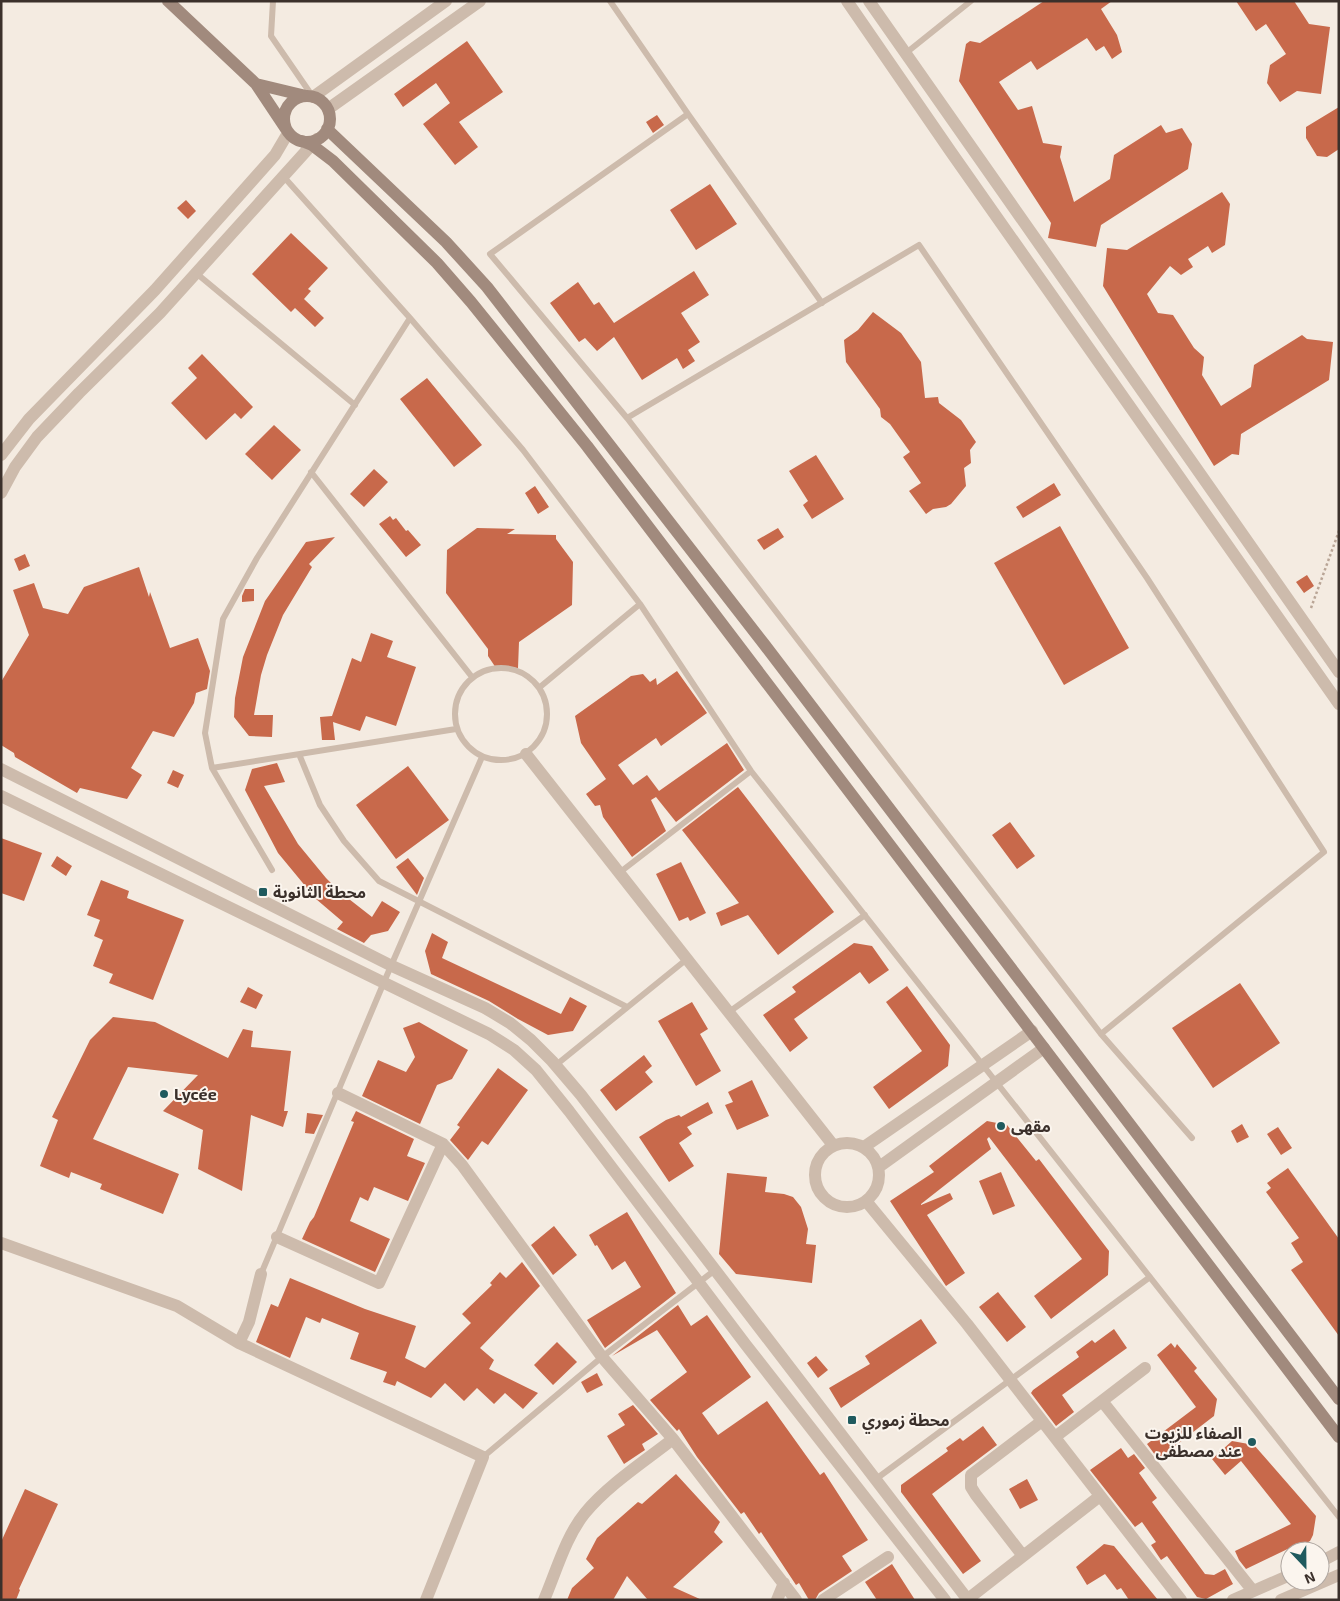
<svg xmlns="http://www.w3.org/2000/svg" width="1340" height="1601" font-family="'Exo 2','Noto Sans Arabic',sans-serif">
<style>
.building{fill:#c8694b}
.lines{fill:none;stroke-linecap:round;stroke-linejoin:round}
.path{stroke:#b9a596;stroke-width:2.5;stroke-dasharray:2.5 2.5;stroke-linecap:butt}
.service{stroke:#cdbbac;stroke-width:6}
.minor{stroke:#cdbbac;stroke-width:12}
.tertiary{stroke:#cdbbac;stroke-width:12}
.secondary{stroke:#a18a7d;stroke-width:12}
.poi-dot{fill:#1f5a5e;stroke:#fbf5ee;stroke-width:2}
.labels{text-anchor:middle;stroke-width:4;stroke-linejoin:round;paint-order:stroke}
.poi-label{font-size:16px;font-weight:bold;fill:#3b302b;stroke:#fbf5ee;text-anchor:start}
</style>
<rect width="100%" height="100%" fill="#f4ebe1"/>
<!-- building -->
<path class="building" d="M1044 1H1112L1101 9 1117 35 1122 52 1112 59 1104 46 1096 51 1087 38 1037 70 1031 61 999 82 1018 110 1032 106 1043 143 1062 146 1060 157 1074 202 1110 179 1114 155 1161 125 1166 133 1182 128 1192 144 1188 169 1101 225 1096 247 1048 238 1051 223 959 81 966 44 970 41 980 43Z
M1236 1H1294L1309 24 1330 27 1321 94 1297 91 1280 102 1267 83 1270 65 1286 54 1266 24 1256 31Z
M467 41 503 92 459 122 478 147 455 165 423 124 450 103 436 83 403 107 394 94Z
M1339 107V149L1327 157 1317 156 1306 138V127Z
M657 115 664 125 653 133 646 122Z
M710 184 737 224 696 250 670 210Z
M1222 192 1230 204 1225 245 1212 253 1208 246 1188 259 1193 267 1181 275 1170 266 1147 294 1158 313 1173 315 1194 348 1204 357 1202 375 1221 406 1251 387 1254 365 1302 335 1307 339 1333 342 1329 380 1241 434 1239 455 1232 454 1214 466 1103 286 1107 248 1127 250Z
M186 200 196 211 188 219 177 208Z
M291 233 328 268 308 289 311 291 304 299 324 318 315 327 295 308 291 312 252 274Z
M694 271 709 295 681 313 700 342 688 350 695 361 683 369 677 358 642 380 614 337 597 351 585 338 579 342 550 303 578 282 594 305 599 302 614 323Z
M873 312 901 333 921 362 925 398 938 397 939 403 961 420 976 442 970 450 971 463 964 468 966 486 951 504 946 507 933 509 926 514 909 491 921 483 903 457 910 452 890 424 881 417 880 409 846 362 844 340 858 330Z
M202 354 253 407 241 419 235 413 206 440 171 403 197 378 188 368Z
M427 378 482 445 454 467 400 399Z
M274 425 301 450 272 480 245 454Z
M816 455 844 499 812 519 803 505 808 501 789 471Z
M374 469 388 482 364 507 350 494Z
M1054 483 1061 495 1023 518 1016 507Z
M535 486 549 507 538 514 525 493Z
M390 516 393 520 396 518 406 531 408 530 421 545 406 557 379 524Z
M1060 526 1129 648 1064 685 994 563Z
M477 528 515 529 507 534 556 535V539L573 562 572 605 519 642 518 668H496L488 656V649L446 593 447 550Z
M778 528 784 537 764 550 757 540Z
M335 537 309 564 312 567 283 615 267 655 261 675 254 715H273L272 737 249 736 234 717 235 698 243 657 265 601 306 542Z
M25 554 30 566 19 571 14 559Z
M139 567 149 597 150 592 170 648 198 638 210 671 207 689 196 693 194 703 174 737 153 731 131 768 142 775 127 799 80 788 77 793 15 757 14 753 1 745V682L29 635 13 590 34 583 43 608 68 614 84 587Z
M1307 575 1314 586 1304 593 1296 582Z
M245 589H254V601L242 602V596Z
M371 633 393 641 387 657 416 667 396 726 366 716 360 731 333 722 335 740H322L320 717 332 716 352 658 361 662Z
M677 671 707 713 661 746 656 738 618 765 633 785 647 775 659 791 727 743 744 770 676 822 656 797 651 800 666 831 632 857 603 817 600 805 595 806 586 794 606 779 581 743 575 716 631 676 643 674 650 682 656 678 657 685Z
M277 763 285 782 264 786 298 844 326 878 340 892 372 917 382 901 400 912 388 931 371 935 364 943 337 929 343 922 316 899 278 853 245 790 252 769Z
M408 766 449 820 396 859 356 805Z
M173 770 184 775 178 788 167 783Z
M738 787 834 912 778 955 748 915 721 926 716 913 739 903 682 830Z
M1010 822 1035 856 1017 869 992 835Z
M1 838 42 853 24 901 1 893Z
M57 856 72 866 66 876 51 866Z
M408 858 424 878 417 895 396 867Z
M681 862 706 913 690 921 688 917 679 921 656 874Z
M101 880 129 891 127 898 184 920 153 1000 109 983 113 974 93 966 103 940 94 936 100 920 87 915Z
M432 933 448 942 442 958 561 1014 570 997 587 1006 573 1031 548 1035 518 1019 489 1001 431 974 425 951Z
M854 943 872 946 889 970 869 984 860 972 794 1019 808 1038 790 1052 763 1015 796 992 792 987Z
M1240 983 1280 1043 1213 1088 1172 1028Z
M907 986 950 1045 948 1066 889 1109 873 1087 922 1051 886 1002Z
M248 987 263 995 256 1009 240 1002Z
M692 1002 708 1029 700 1034 721 1071 696 1086 658 1021Z
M113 1017 155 1022 228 1058 243 1029 253 1031 251 1047 291 1051 284 1111H288L283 1127 251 1115 242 1191 198 1169 203 1130 163 1111 198 1075 128 1067 93 1139 179 1174 163 1214 100 1189 102 1184 71 1172 69 1178 40 1166 58 1120 52 1117 90 1040Z
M419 1022 468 1050 452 1079 437 1085 420 1124 362 1096 378 1060 406 1072 415 1057 403 1028Z
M644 1055 652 1066 645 1072 653 1082 616 1111 600 1090Z
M498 1068 528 1090 488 1145 482 1141 468 1160 450 1140 460 1127 457 1125Z
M752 1080 769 1116 737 1130 725 1105 733 1102 728 1092Z
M708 1102 713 1113 687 1127 692 1134 679 1143 694 1166 669 1182 639 1137 666 1120 679 1115 681 1117Z
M356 1111 414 1139 407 1156 425 1163 408 1201 374 1187 368 1201 360 1197 350 1221 390 1239 375 1272 302 1239 310 1222 314 1217 354 1122 351 1121Z
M307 1113 323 1115 314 1134 305 1133Z
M987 1121 1007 1125 1036 1161 1039 1159 1109 1251 1108 1275 1051 1319 1034 1296 1082 1259 989 1137 987 1139 991 1149 921 1204V1205L950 1193 953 1199 927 1215 965 1273 946 1286 890 1201 934 1172 929 1166Z
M1242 1124 1249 1137 1237 1143 1231 1131Z
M1278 1127 1292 1148 1281 1155 1267 1134Z
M1288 1168 1339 1239V1336L1291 1270 1303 1262 1291 1243 1299 1238 1266 1192 1271 1188 1267 1183Z
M1001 1172 1015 1206 993 1215 979 1181Z
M727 1173 767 1177 765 1192 784 1194 793 1197 801 1207 808 1229 806 1244 816 1245 812 1283 736 1274 719 1254Z
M627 1212 676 1293 605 1348 587 1320 641 1287 625 1261 612 1270 597 1245 595 1246 589 1235Z
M554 1226 577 1255 553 1275 531 1245Z
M522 1262 540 1286 480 1348 494 1360 489 1369 538 1393 523 1409 505 1393 494 1404 477 1388 464 1401 445 1383 431 1398 397 1381 395 1386 383 1382 387 1372 350 1359 359 1333 322 1318 320 1323 306 1317 290 1358 256 1342 271 1304 278 1307 290 1278 365 1309 416 1326 405 1358 425 1368 471 1323 462 1314 492 1285 490 1283 500 1272 506 1278Z
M998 1292 1026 1327 1007 1342 979 1307Z
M678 1305 691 1326 707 1315 751 1377 702 1413 718 1435 767 1401 820 1475 824 1472 868 1540 842 1556 852 1571 819 1593 815 1600H809L799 1583 796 1585 761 1532 759 1534 744 1512 741 1514 697 1457 679 1429 677 1431 650 1400 687 1372 657 1330 612 1356Z
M921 1319 937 1343 841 1408 829 1388 870 1364 865 1356Z
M1114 1329 1127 1348 1062 1395 1074 1412 1056 1426 1031 1393 1033 1390 1079 1357 1076 1352 1092 1340 1095 1343Z
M557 1342 577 1362 553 1385 534 1365Z
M1171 1343 1175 1348 1177 1344 1197 1368 1194 1371 1217 1399 1214 1416 1158 1459 1147 1444 1196 1407 1157 1355Z
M816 1356 828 1370 818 1378 807 1363Z
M597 1373 603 1385 587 1393 581 1382Z
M633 1405 658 1434 642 1444 645 1450 624 1464 607 1436 625 1425 618 1414Z
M983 1426 997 1445 932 1494 981 1561 963 1574 901 1492V1485L948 1451 946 1448 960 1438 963 1441Z
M1232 1441 1254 1445 1316 1516 1313 1535 1310 1541 1301 1546 1300 1543 1246 1569 1239 1560 1235 1551 1291 1524 1241 1461 1225 1475 1212 1459Z
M1121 1448 1128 1458 1134 1454 1145 1468 1139 1473 1157 1498 1152 1502 1205 1574 1214 1575 1225 1569 1233 1584 1206 1599 1197 1597 1167 1556 1161 1560 1151 1545 1156 1542 1142 1522 1135 1527 1090 1470Z
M676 1474 720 1522 714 1532 723 1542 673 1587 702 1600H648L627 1576 613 1600H567L572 1588 594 1568 586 1559 597 1538 638 1502 642 1504Z
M1027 1479 1038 1500 1020 1509 1009 1489Z
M25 1489 58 1504 19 1589 20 1590 16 1600H1V1542Z
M1104 1544 1114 1546 1158 1600H1129L1121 1588 1117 1590 1105 1574 1087 1585 1076 1567Z
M892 1564 915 1600H877L865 1582Z"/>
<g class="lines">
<!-- path -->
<path class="path" d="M1311 608 1339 531"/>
<!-- service -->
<path class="service" d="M273 1 271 36 313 97
M610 1 688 114
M906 53 971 1
M283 176 410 318 523 450 640 604 751 771 1339 1517
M196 273 355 405
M822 303 688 114 490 254 627 418 919 245 1147 578 1324 852 1101 1034
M627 418 1101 1034 1192 1138
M311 472 472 677
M455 714a46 46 0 1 1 92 0a46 46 0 1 1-92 0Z
M540 687 640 604
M299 754 320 805 344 841 379 881 627 1007
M212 768 456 729
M272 870 212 768 205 733 223 619 257 558 410 318
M619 873 751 771
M729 1012 865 915
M556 1065 687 959
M261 1274 384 982 482 757
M483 1457 602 1357 715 1270
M876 1479 1150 1277"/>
<!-- minor -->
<path class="minor" d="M526 754 833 1145
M1 769 392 966 485 1008 510 1023 531 1040 552 1061 581 1095 968 1600
M1 796 489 1034 514 1050 536 1070 569 1111 746 1345 945 1600
M338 1093 443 1144 462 1165 602 1357 673 1439 796 1600
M815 1175a32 32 0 1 1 64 0a32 32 0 1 1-64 0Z
M864 1147 1032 1031
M879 1167 1044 1048
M866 1201 967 1324 1181 1600
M277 1237 379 1283 443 1144
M1 1243 177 1306 239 1343
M261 1274 249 1322 239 1343 483 1457 426 1600
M1102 1401 1253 1591
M1055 1437 1145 1368
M1023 1556 976 1495 971 1487V1475L1042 1421
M1320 1562 1339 1552
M968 1599 1100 1496
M544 1600C556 1572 566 1536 585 1513 608 1485 645 1461 673 1439
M777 1600 784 1583
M823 1600 888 1557
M1233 1600 1290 1575
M1281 1600 1339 1575"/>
<!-- tertiary -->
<path class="tertiary" d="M847 1 951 152 1339 704
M869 1 1339 672
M313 97 446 1
M328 109 480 1
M1 455 29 419 155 290 275 155 288 133
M1 493 15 467 37 437 79 393 160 313 317 139"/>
<!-- secondary -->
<path class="secondary" d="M168 1 256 84 286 129
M256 84 306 96
M284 119a23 23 0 1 1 46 0a23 23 0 1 1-46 0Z
M327 129 446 242 487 287 764 644 1339 1399
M302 141 312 145 333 161 437 263 471 302 587 446 1339 1437"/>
</g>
<!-- markers -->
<g class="poi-dot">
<rect x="258" y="887" width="10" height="10" rx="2.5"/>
<circle cx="164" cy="1094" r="5"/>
<circle cx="1001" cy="1126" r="5"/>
<rect x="847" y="1415" width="10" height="10" rx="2.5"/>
<circle cx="1252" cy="1442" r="5"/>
</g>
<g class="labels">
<!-- poi labels -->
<g class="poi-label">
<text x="273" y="898">محطة الثانوية</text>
<text x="174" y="1100">Lycée</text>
<text x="1011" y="1132">مقهى</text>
<text x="862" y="1426">محطة زموري</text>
<text x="1242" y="1439" text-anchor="end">الصفاء للزيوت<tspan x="1242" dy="18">عند مصطفى</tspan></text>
</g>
</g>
<!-- border -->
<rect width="1340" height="1601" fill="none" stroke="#3b302b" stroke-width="5"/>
<!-- north arrow -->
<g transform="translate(1305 1566) rotate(158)"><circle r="24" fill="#fbf5ee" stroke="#aea6a0"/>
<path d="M0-4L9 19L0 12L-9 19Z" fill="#1f5a5e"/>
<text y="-8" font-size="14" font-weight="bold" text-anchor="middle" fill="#3b302b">N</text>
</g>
</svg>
